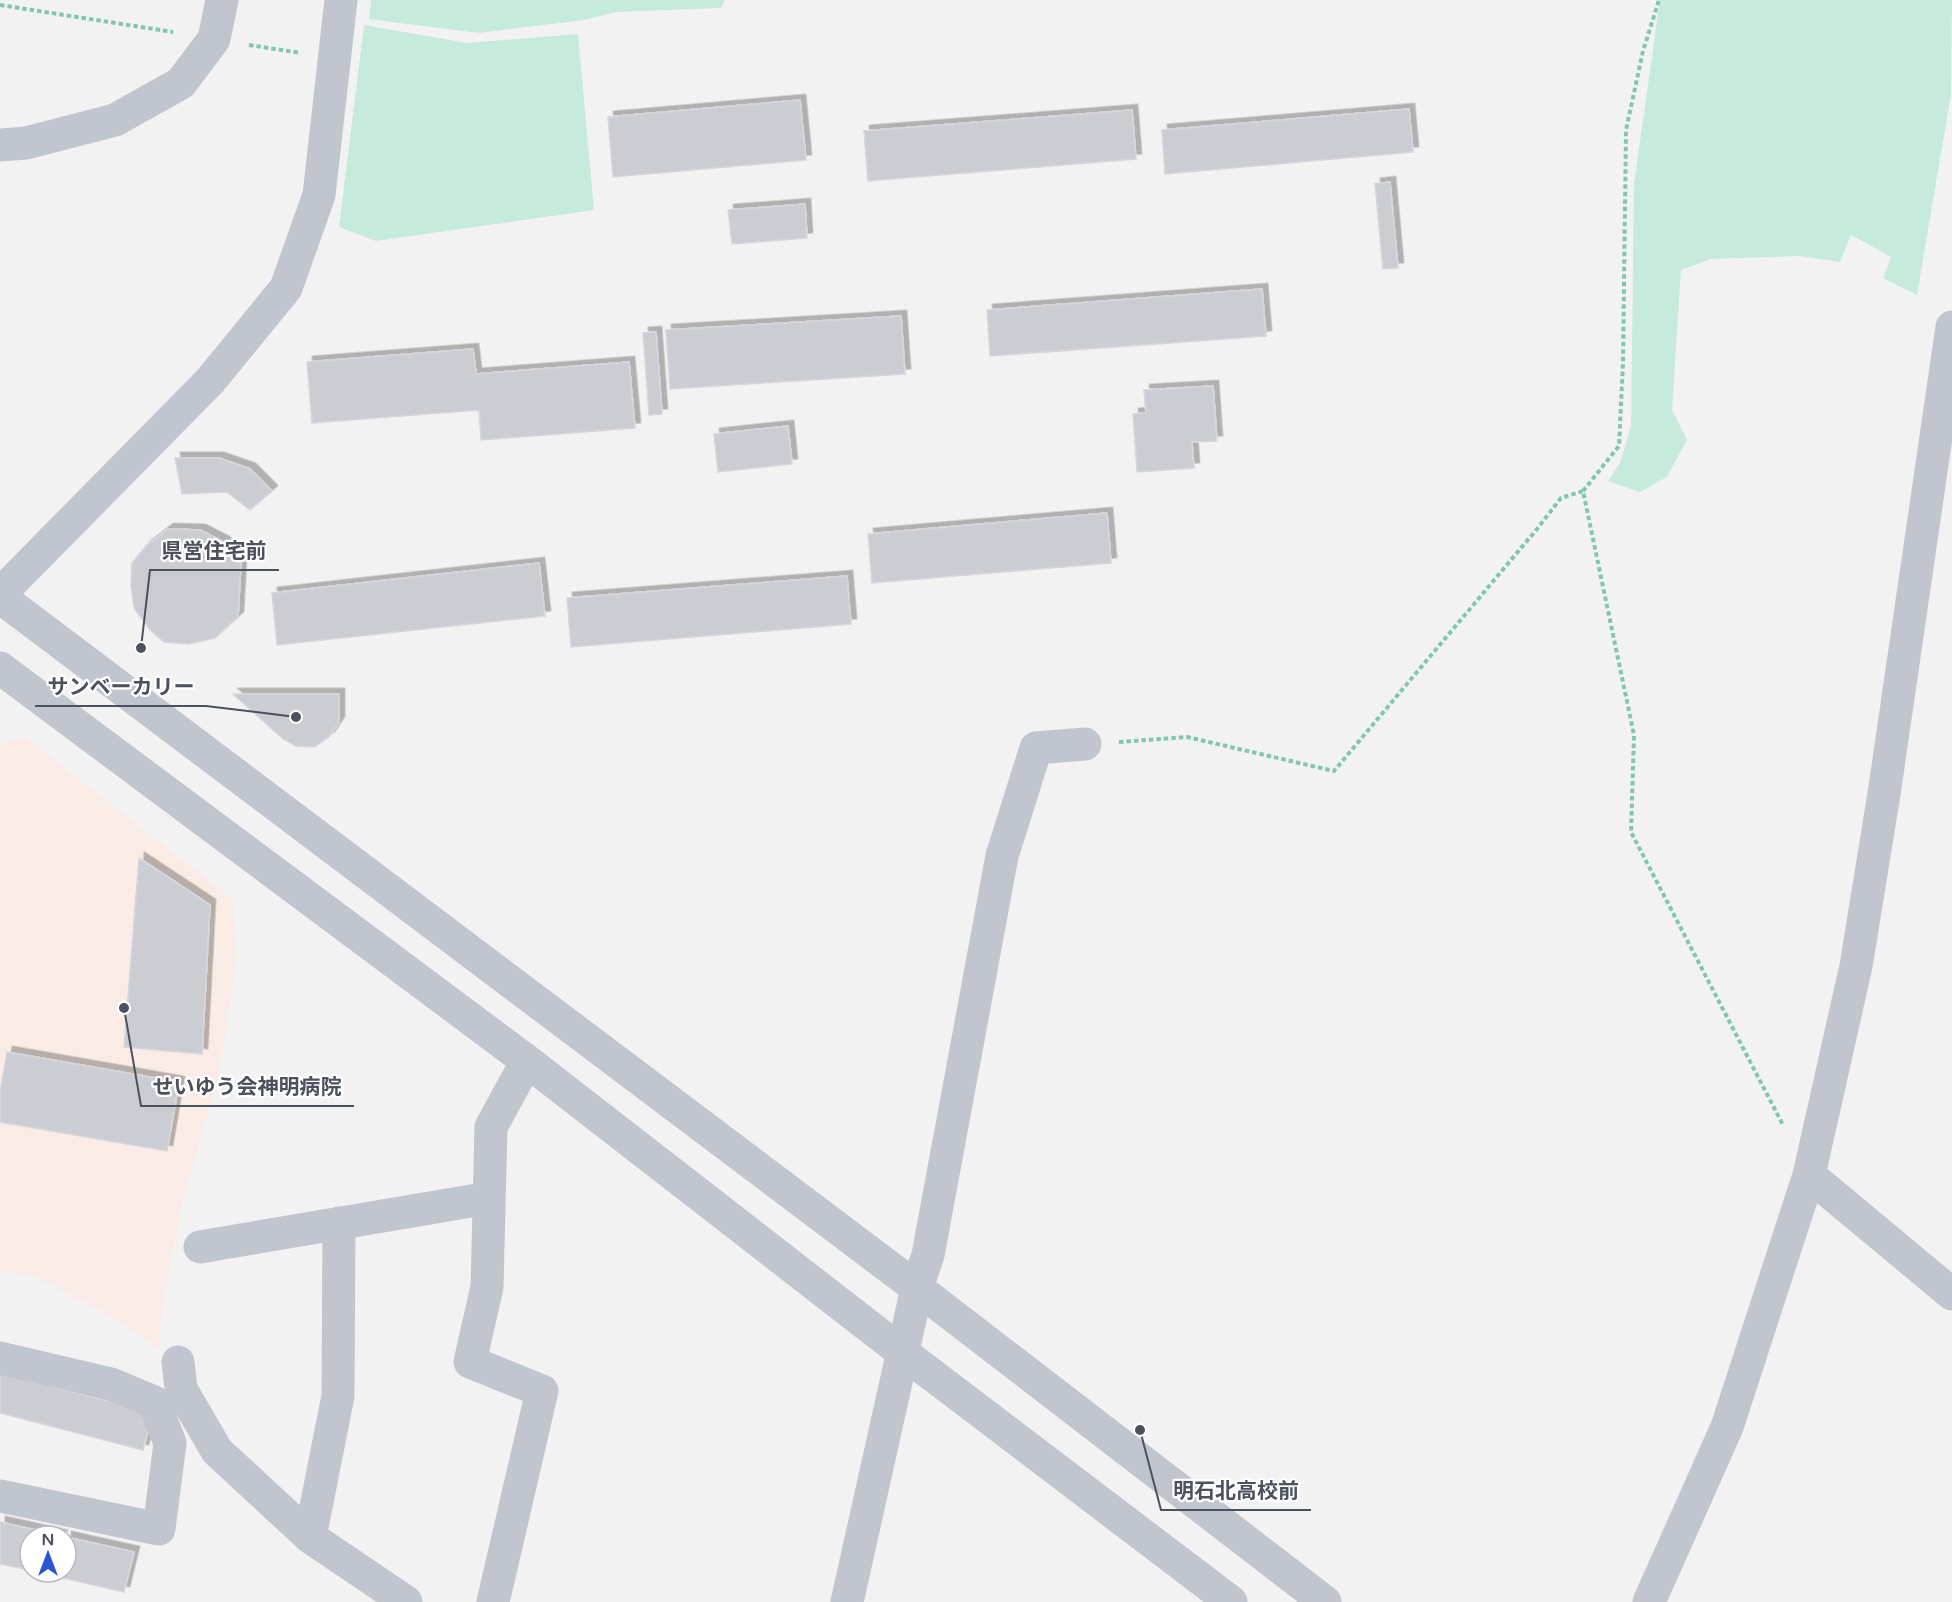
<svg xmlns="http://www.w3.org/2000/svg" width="1952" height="1602" font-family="'Varela Round','Noto Sans JP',sans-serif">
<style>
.medical{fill:#f9ece6}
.green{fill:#c6ebdc}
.building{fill:#cccdd3;stroke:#d6d7dc;stroke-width:1.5;filter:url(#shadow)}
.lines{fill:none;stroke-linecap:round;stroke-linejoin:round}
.path{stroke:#81c6b2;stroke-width:4;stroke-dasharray:4.5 3;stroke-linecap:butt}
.minor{stroke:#c1c6ce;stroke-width:33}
.leader{fill:none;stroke:#4b515d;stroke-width:2}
.callout-dot{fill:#4b515d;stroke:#fff;stroke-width:2}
.callout-label{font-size:21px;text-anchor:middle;font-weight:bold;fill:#4b515d;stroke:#fff;stroke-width:4.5;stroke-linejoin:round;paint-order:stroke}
</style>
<defs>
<filter id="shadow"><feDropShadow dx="5.5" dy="-5.5" stdDeviation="0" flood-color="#0004"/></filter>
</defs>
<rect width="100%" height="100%" fill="#f3f2f2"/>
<!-- medical -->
<path class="medical" d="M24 736 233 899 237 959 228 1021 219 1074 183 1200 163 1304 159 1349 105 1313 32 1276 0 1271V745Z"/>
<!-- green -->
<path class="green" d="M371 0H725L721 8 616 12 584 20 478 33 369 19Z
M1660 0H1952L1951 94 1917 295 1883 278 1891 257 1851 235 1840 262 1799 256 1711 259 1681 270 1672 410 1687 440 1667 477 1640 492 1608 481 1620 463 1631 426 1634 183Z
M364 25 467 43 578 34 594 210 376 241 339 227Z"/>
<!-- building -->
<path class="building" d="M800 100 806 160 613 177 608 117Z
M1409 109 1413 152 1165 174 1162 130Z
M1132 110 1136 159 868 181 864 131Z
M1390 182 1398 268 1383 269 1375 184Z
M805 204 807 238 732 244 728 210Z
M1262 289 1266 336 990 356 987 310Z
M901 316 905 374 670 389 666 330Z
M656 332 662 414 649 415 643 333Z
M473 349 476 374 629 362 635 428 481 440 479 410 312 423 307 362Z
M1213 386 1217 441 1192 442 1194 468 1137 472 1133 414 1146 413 1144 390Z
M788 426 792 464 718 472 714 434Z
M175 458H219L250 469 272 491 250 510 227 492 182 494Z
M1107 513 1111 563 872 583 868 534Z
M168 529 200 530 224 542 241 562 238 617 215 638 189 644 164 642 150 630 134 608 131 586 132 563 146 546Z
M539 563 545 616 277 645 272 593Z
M847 576 851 624 571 647 567 598Z
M233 694H339V722L329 737 314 747 296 746 283 739Z
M139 858 210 905 202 1054 124 1047Z
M7 1052 179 1082 167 1151 0 1122V1092Z
M0 1373 153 1413 143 1450 0 1413Z
M0 1522 63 1536H30V1570L0 1564Z
M66 1537 134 1552 124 1592 37 1572H66Z"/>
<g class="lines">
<!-- path -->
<path class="path" d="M0 5 173 32
M249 45 301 53
M1583 491 1619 446 1623 362 1626 130 1643 51 1659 0
M1119 742 1187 737 1334 771 1537 529 1561 498 1583 491 1634 735 1631 832 1783 1125"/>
<!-- minor -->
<path class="minor" d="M0 145 26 143 115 120 181 83 214 39 222 0
M0 594 210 381 286 288 319 195 341 0
M0 597 917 1288 1325 1602
M0 668 527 1061 902 1352 1231 1602
M1809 1175 1952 1294
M200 1247 489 1198
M0 1358 111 1384 154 1402 170 1443 159 1529 0 1496
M178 1362 181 1389 217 1451 310 1537 406 1602
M310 1537 338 1396 339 1223
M493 1602 542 1391 470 1362 487 1287 491 1127 527 1061
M847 1602 917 1288 928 1255 1002 856 1036 748 1085 744
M1649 1602 1727 1427 1809 1175 1856 966 1884 794 1952 327"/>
</g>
<!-- callouts -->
<path class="leader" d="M141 648L150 570H279M296 717L206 706H35M124 1008L141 1106H354M1140 1430L1161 1510H1311"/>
<g class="callout-dot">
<circle cx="141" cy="648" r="6"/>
<circle cx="296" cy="717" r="6"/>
<circle cx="124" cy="1008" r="6"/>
<circle cx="1140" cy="1430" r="6"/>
</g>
<g class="callout-label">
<text x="214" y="558">県営住宅前</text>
<text x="121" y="694">サンベーカリー</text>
<text x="247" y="1094">せいゆう会神明病院</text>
<text x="1236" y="1498">明石北高校前</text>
</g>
<!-- north arrow -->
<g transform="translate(48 1554)"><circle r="28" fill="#ffffff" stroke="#b7b9be" stroke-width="1.5"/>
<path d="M0-4.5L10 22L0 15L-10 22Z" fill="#2d54d2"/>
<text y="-9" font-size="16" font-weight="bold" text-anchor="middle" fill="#4b515d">N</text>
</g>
</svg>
